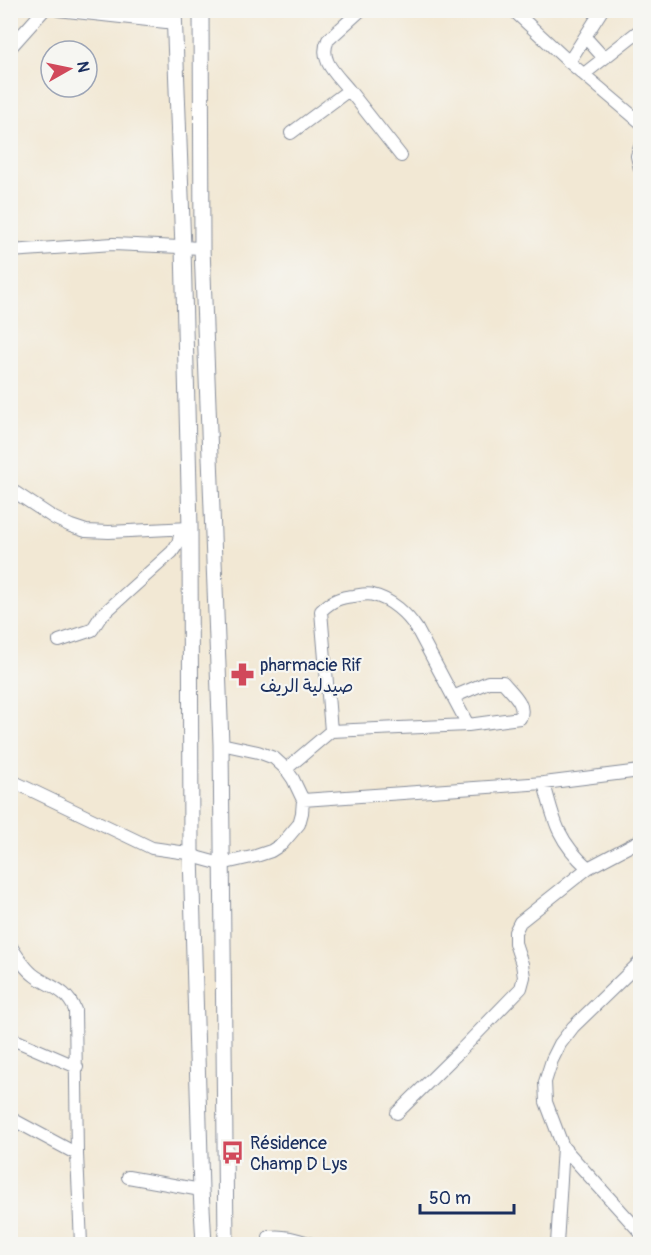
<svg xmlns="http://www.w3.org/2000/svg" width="651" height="1255" font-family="Pangolin,'Playpen Sans Arabic',sans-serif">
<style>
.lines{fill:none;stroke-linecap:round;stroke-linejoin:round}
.minor-casing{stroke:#868c99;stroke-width:14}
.tertiary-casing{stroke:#868c99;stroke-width:17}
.minor{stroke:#fff;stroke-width:12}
.tertiary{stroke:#fff;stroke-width:15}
.labels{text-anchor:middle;stroke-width:4.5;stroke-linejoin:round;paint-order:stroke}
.poi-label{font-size:18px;fill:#1b2f5e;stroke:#f6f6f2;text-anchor:start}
</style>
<rect width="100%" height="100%" fill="#f6f6f2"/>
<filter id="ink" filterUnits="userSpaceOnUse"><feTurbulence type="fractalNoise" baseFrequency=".0167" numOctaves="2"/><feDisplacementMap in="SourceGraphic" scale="12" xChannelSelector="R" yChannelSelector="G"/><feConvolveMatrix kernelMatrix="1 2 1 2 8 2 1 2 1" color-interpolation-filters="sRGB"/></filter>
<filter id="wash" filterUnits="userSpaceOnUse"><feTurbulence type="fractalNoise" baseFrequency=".008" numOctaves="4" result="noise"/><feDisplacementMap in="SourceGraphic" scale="24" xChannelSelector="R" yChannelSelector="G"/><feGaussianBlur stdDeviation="1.35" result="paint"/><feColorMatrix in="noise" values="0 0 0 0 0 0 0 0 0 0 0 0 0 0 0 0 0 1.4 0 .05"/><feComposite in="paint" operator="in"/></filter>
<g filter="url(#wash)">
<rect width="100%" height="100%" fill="#f2e8d4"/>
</g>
<g filter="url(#ink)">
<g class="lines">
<defs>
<path id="minor" d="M58 10 175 23
M513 10 569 62 640 122
M585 37 604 58
M10 48 44 10
M569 62 602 10
M584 74 640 30
M349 90 401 156
M291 133 349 90C337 75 318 60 328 40L361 10
M640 147 637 156 640 169
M10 219 13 250
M10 251 113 244 202 248
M10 489 54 518 71 526 86 531 109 532 190 528
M59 641 92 630 101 616 172 552 178 543 182 529
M331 731 321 611C331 601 340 597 354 596 360 595 368 593 373 595 391 599 407 614 417 629L468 725
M286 769 331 731 468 725 520 718C527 704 511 692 503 682H488L453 697
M10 780 152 848 187 853 199 858 221 864 256 856 271 851 282 844 299 824 302 813 303 800 293 779 286 769 274 758 258 752 221 744
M544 783C554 821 558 841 588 868
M303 800 544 783 640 771
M10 945C17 956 25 969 35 976 52 988 66 989 75 1010L77 1154 81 1244
M10 1038 77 1067
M397 1113 459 1052 521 988 524 977 522 964 515 943V932L520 922 588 868 639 841
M10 1118 77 1154
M563 1147 640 1232
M128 1177 201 1190
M269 1237C284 1235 296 1239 311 1244
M557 1244 563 1147 546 1102 545 1082 552 1060 560 1044 573 1027 640 962"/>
<path id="tertiary" d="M174 10 183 248 190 528 191 855 201 1190 204 1244
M201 10 202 248 221 744 226 1244"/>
</defs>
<!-- minor casing -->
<use href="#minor" class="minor-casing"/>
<!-- tertiary casing -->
<use href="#tertiary" class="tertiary-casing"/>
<!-- minor -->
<use href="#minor" class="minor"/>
<!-- tertiary -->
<use href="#tertiary" class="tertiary"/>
</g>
</g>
<!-- icons -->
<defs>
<symbol id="pharmacy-bare" viewBox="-9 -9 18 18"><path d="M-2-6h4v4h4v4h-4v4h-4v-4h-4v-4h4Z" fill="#d1495b" stroke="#f6f6f2" stroke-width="2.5" paint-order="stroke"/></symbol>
<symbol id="bus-bare" viewBox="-9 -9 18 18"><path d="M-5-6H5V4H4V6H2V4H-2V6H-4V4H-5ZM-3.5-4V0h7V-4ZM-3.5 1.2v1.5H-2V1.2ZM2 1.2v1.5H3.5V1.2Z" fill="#d1495b" stroke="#f6f6f2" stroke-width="2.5" paint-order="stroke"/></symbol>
</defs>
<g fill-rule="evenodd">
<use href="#pharmacy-bare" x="226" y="658" width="33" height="33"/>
<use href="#bus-bare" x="216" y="1136" width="33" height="33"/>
</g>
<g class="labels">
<!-- poi labels -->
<g class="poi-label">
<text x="260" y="671">pharmacie Rif<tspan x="260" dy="21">صيدلية الريف</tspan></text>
<text x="250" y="1149">Résidence<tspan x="250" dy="21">Champ D Lys</tspan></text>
</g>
</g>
<!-- margin -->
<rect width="651" height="1255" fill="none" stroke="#f6f6f2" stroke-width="36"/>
<!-- north arrow -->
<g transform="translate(69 69) rotate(81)"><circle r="28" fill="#f6f6f2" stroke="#9ea6b7" stroke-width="1.5"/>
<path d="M0-4.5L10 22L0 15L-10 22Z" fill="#d1495b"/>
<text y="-9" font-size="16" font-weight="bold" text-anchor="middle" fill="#1b2f5e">N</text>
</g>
<!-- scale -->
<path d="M420 1204v9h94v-9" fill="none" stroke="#1b2f5e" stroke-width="3"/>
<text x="429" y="1204" font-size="18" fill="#1b2f5e" stroke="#f6f6f2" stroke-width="4.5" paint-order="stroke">50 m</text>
</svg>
